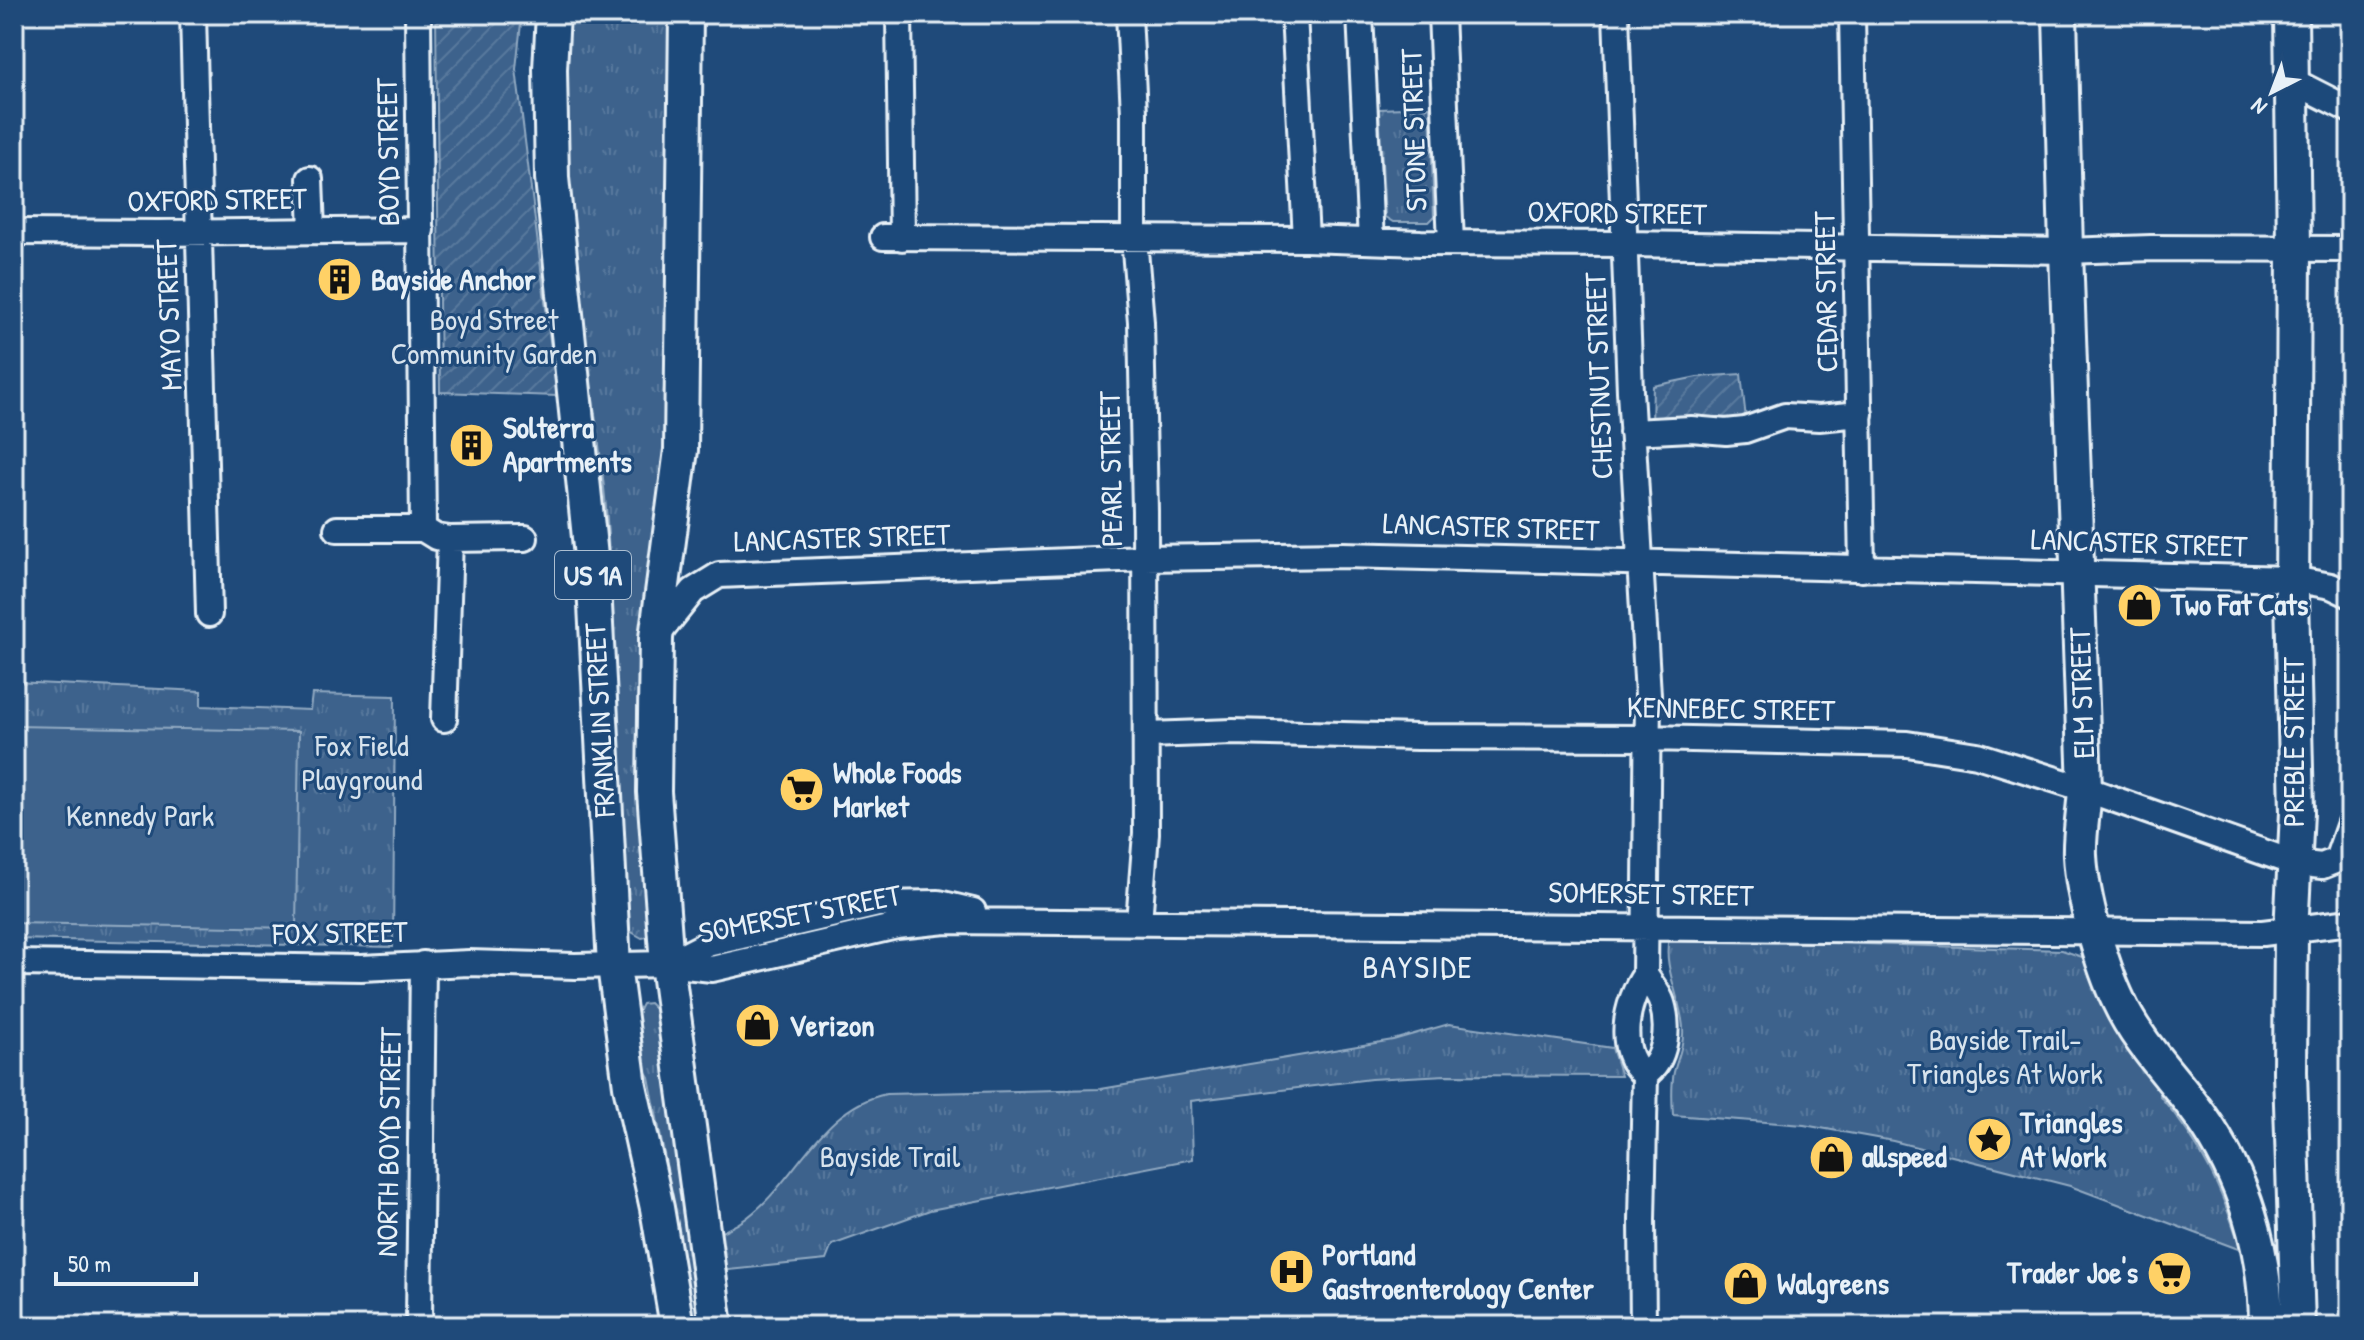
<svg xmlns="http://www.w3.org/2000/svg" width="2364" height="1340" font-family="'Patrick Hand',sans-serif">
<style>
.grass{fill:url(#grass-tufts);stroke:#92aac2;stroke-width:2}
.garden{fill:url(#garden-furrows);stroke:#92aac2;stroke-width:2}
.pitch{fill:#3c628c;stroke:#92aac2;stroke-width:2}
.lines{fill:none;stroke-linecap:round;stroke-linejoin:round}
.minor-casing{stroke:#e8f1f8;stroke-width:30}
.major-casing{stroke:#e8f1f8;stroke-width:38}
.minor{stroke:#1f4a7a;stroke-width:24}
.major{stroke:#1f4a7a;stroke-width:32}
.labels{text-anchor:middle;stroke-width:6;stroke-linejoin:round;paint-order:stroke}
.shield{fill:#1f4a7a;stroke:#acbfd2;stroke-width:2}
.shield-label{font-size:28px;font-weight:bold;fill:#e8f1f8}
.street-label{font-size:30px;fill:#e8f1f8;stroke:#1f4a7a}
.poi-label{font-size:30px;font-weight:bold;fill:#e8f1f8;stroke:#1f4a7a;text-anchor:start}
.park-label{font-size:30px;fill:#d7e3ed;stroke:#1f4a7a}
.neighbourhood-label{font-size:32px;letter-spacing:2px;fill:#e8f1f8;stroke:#1f4a7a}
</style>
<defs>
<pattern id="grass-tufts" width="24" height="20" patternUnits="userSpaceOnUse" patternTransform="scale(2)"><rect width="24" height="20" fill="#3c628c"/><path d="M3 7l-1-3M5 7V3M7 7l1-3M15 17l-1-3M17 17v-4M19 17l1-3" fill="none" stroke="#58799d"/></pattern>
<pattern id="garden-furrows" width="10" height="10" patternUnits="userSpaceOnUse" patternTransform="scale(2)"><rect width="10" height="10" fill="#3c628c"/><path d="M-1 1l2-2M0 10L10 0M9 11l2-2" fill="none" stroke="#58799d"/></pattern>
</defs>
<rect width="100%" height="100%" fill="#1f4a7a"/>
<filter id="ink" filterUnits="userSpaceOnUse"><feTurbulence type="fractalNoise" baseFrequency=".0125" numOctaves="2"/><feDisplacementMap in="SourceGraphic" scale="16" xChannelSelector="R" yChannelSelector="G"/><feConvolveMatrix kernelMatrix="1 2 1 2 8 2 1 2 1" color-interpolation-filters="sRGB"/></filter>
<g filter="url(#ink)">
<!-- grass -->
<path class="grass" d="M571 14H676L652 936 642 938 628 930C625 854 619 777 614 701 610 641 611 580 607 520 594 352 546 183 571 14Z
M1430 107 1434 217 1429 222H1393L1385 217 1379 109Z
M14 682 201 691V706L310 710 312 694 395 696 393 947 14 939Z
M1669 938 2062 950 2088 959 2161 1088 2160 1096C2202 1145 2222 1189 2241 1250L2070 1186 1893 1141 1804 1125 1673 1115C1672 1101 1671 1086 1674 1072 1678 1057 1684 1045 1683 1029 1682 1000 1662 967 1669 938Z
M649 1003 655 1009 704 1326H693L680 1236 649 1077C645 1070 638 1062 636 1054 632 1041 635 1015 642 1004Z
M1449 1024 1612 1048 1621 1076 1446 1075 1371 1079 1191 1101 1193 1159 930 1210 832 1245 826 1260 709 1272 705 1240C722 1231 740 1225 754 1212 799 1174 823 1107 886 1094L1101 1089 1393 1040Z"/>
<!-- garden -->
<path class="garden" d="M436 14H522L516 69 557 396 440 392Z
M1741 374 1746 419 1652 425 1653 386 1697 377Z"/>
<!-- pitch -->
<path class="pitch" d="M14 726 299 731 296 928 14 923Z"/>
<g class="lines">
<defs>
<path id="minor" d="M193 14 209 614
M418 14 423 529
M899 14 902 238
M1129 14 1134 113V238L1141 322 1145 511 1146 833 1139 922
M1294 14 1306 239
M1360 14 1371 241
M1441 14 1451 243
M1616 14 1630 391 1648 695 1645 975C1651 984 1659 993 1662 1003 1669 1026 1667 1060 1645 1075
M1852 14 1862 569
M2291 80 2350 110
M310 179 312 231
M14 232 158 233 421 230
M883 237 1306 239 1421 243 1626 244 2066 251 2151 248 2350 249
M1632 432 1691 429 1726 432 1745 430 1785 416 1819 418 1860 414
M337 529H423L436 537 450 539 525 538
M657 636 693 591 719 575 1145 558 1343 555 2292 579 2331 586 2350 595
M444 719 450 539
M1148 735 1233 732 1417 737 1648 738 1907 744 1977 755 2085 789 2294 863 2322 866 2337 860 2350 823
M14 963 361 968 469 963 575 966 667 964 712 969 897 926 946 921 2263 933 2350 922
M668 964 707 944 878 904 939 903 973 911
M419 1321 423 964
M1643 1326 1642 1220 1645 1075C1615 1052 1626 1001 1645 975"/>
<path id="major" d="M553 14 550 69 552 178 594 586 614 966 630 1086 657 1208 677 1326
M686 14 681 450 656 638 654 792 667 964 716 1326
M2060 14 2066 251 2085 789C2084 810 2079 834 2080 855 2082 896 2101 965 2119 1002 2139 1045 2173 1077 2200 1115 2244 1177 2266 1250 2266 1326
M2291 14 2294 249 2292 595 2297 812 2291 932 2290 1072 2298 1326"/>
</defs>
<!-- minor casing -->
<use href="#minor" class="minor-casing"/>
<!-- major casing -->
<use href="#major" class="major-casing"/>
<!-- minor -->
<use href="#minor" class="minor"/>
<!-- major -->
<use href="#major" class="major"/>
</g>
</g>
<!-- icons -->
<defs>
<symbol id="building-disc" viewBox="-11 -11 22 22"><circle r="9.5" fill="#ffd166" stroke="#1f4a7a"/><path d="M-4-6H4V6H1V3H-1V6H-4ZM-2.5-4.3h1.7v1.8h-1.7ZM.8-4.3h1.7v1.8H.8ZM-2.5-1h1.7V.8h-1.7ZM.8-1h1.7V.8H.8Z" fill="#111"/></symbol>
<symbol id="shop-disc" viewBox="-11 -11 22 22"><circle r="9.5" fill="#ffd166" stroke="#1f4a7a"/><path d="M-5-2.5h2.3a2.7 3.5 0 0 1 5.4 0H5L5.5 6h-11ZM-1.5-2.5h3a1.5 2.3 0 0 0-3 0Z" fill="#111"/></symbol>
<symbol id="supermarket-disc" viewBox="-11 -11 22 22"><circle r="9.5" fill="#ffd166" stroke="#1f4a7a"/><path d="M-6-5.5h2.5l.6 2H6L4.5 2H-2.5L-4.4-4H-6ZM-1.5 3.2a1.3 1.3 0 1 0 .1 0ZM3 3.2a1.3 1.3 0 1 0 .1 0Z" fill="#111"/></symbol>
<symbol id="sight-disc" viewBox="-11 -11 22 22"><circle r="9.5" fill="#ffd166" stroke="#1f4a7a"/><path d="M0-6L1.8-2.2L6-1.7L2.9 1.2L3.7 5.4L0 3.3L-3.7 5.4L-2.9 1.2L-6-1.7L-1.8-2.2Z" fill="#111"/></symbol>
<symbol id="hospital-disc" viewBox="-11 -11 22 22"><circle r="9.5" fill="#ffd166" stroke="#1f4a7a"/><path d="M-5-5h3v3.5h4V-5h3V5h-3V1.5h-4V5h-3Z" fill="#111"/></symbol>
</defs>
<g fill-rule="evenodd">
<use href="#building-disc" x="314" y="254" width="51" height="51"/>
<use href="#building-disc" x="446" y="420" width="51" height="51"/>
<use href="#shop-disc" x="2114" y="580" width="51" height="51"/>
<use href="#supermarket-disc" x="776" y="764" width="51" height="51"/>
<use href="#shop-disc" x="732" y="1000" width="51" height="51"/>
<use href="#sight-disc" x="1964" y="1114" width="51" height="51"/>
<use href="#shop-disc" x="1806" y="1132" width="51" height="51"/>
<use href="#hospital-disc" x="1266" y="1246" width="51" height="51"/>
<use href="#supermarket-disc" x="2144" y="1248" width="51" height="51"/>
<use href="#shop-disc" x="1720" y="1258" width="51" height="51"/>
</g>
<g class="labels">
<!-- shield labels -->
<rect class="shield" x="555" y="551" width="76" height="48" rx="6"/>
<g class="shield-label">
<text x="593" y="585">US 1A</text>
</g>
<!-- street labels -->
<g class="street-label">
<text transform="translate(1414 130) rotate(-92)" y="10">STONE STREET</text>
<text transform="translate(388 152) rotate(-91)" y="10">BOYD STREET</text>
<text transform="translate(217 200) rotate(-1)" y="10">OXFORD STREET</text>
<text transform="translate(1617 213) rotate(1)" y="10">OXFORD STREET</text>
<text transform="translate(1826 292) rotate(-91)" y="10">CEDAR STREET</text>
<text transform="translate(169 315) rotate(-92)" y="10">MAYO STREET</text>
<text transform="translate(1599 376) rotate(-92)" y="10">CHESTNUT STREET</text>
<text transform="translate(1111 469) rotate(-91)" y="10">PEARL STREET</text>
<text transform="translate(1491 527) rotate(2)" y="10">LANCASTER STREET</text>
<text transform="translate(842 538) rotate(-2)" y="10">LANCASTER STREET</text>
<text transform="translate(2139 543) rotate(2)" y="10">LANCASTER STREET</text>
<text transform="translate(2082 693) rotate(-92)" y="10">ELM STREET</text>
<text transform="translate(1731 709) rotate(1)" y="10">KENNEBEC STREET</text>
<text transform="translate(600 720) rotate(-93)" y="10">FRANKLIN STREET</text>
<text transform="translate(2294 742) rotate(-90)" y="10">PREBLE STREET</text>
<text transform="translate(1651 894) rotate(1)" y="10">SOMERSET STREET</text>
<text transform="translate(800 914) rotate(-11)" y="10">SOMERSET STREET</text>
<text transform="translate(340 933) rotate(-1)" y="10">FOX STREET</text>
<text transform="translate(389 1142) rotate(-89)" y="10">NORTH BOYD STREET</text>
</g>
<!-- poi labels -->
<g class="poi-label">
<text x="371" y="290">Bayside Anchor</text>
<text x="503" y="438">Solterra<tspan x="503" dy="34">Apartments</tspan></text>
<text x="2171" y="615">Two Fat Cats</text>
<text x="833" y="783">Whole Foods<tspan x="833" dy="34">Market</tspan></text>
<text x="789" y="1036">Verizon</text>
<text x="2020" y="1133">Triangles<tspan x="2020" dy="34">At Work</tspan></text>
<text x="1862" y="1167">allspeed</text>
<text x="1322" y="1265">Portland<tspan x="1322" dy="34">Gastroenterology Center</tspan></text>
<text x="2138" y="1283" text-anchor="end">Trader Joe's</text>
<text x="1777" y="1294">Walgreens</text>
</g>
<!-- park labels -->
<g class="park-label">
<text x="494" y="330">Boyd Street<tspan x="494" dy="34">Community Garden</tspan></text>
<text x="362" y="756">Fox Field<tspan x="362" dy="34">Playground</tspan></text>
<text x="140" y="826">Kennedy Park</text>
<text x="2005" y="1050">Bayside Trail-<tspan x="2005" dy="34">Triangles At Work</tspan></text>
<text x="890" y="1167">Bayside Trail</text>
</g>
<!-- neighbourhood labels -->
<g class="neighbourhood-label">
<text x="1418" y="978">BAYSIDE</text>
</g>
</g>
<!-- margin -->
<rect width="2364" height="1340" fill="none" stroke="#1f4a7a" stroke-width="48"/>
<rect x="24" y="24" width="2316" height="1292" fill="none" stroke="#e8f1f8" stroke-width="3" filter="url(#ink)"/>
<!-- north arrow -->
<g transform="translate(2272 92) rotate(222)" stroke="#1f4a7a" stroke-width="6" paint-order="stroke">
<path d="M0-6L14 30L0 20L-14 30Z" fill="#e8f1f8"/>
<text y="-12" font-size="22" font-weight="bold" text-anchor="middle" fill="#e8f1f8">N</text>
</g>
<!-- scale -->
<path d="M56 1272v12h140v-12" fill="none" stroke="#e8f1f8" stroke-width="4"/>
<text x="68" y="1272" font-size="24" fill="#e8f1f8" stroke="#1f4a7a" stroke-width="6" paint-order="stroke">50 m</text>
</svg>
